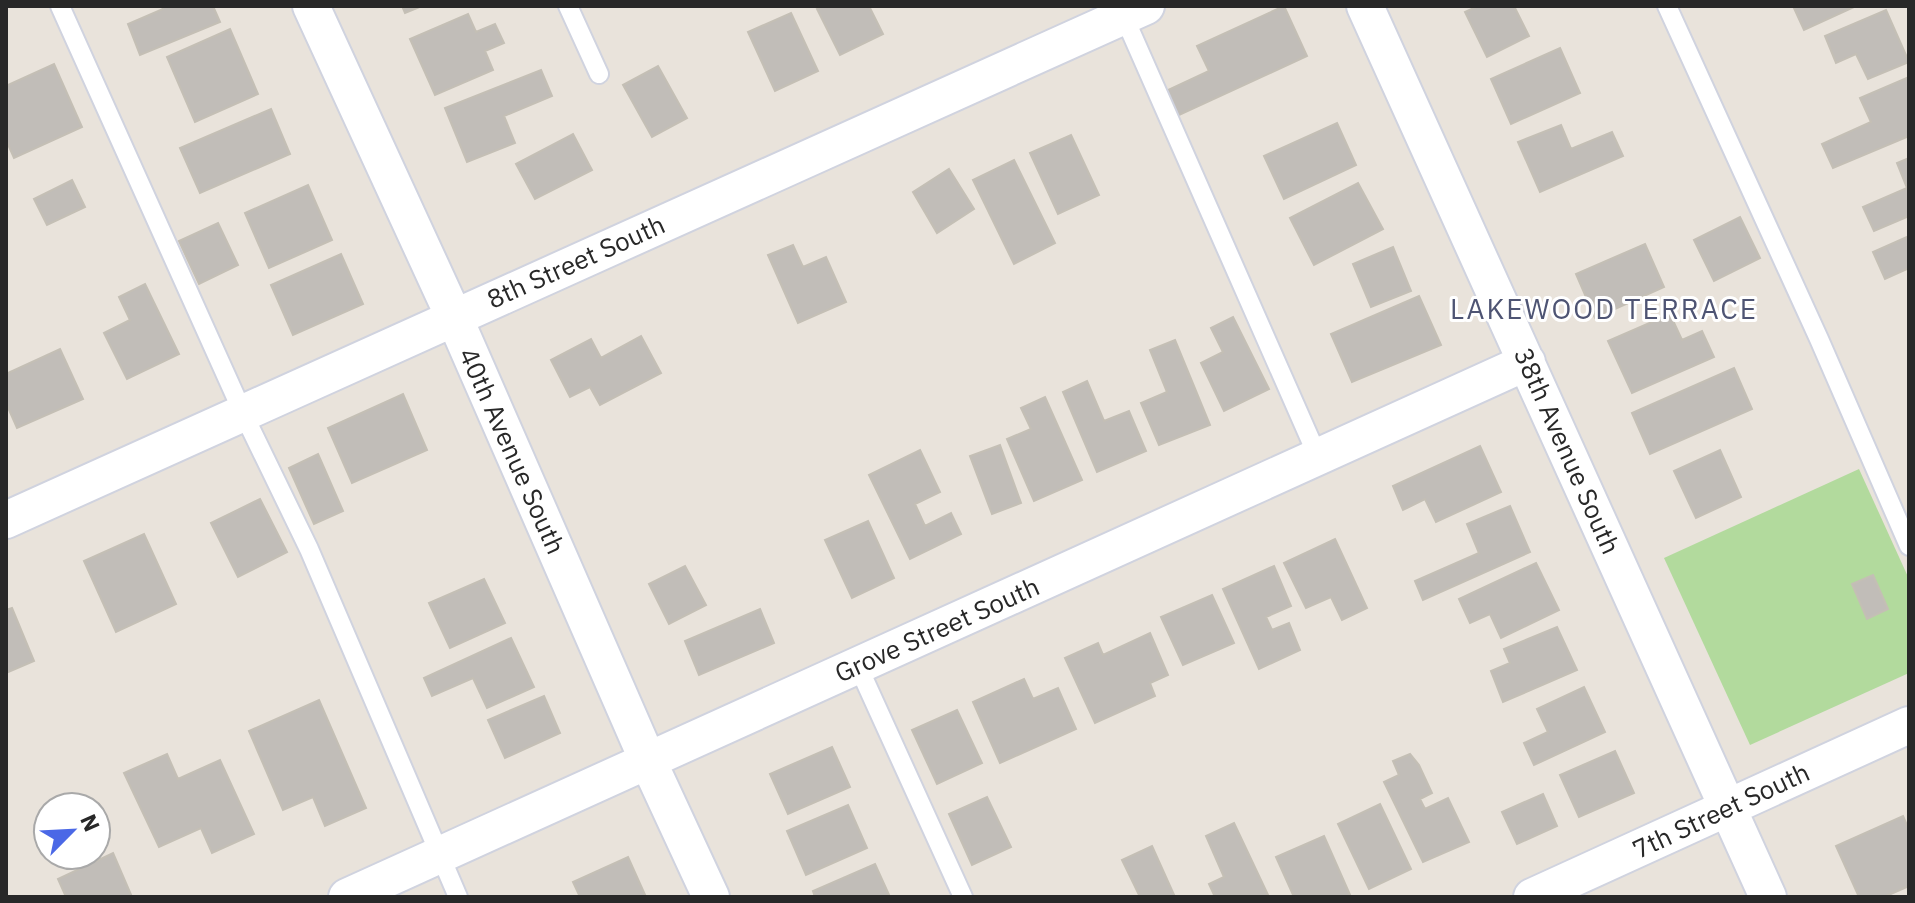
<svg xmlns="http://www.w3.org/2000/svg" width="1915" height="903" font-family="'IBM Plex Sans',sans-serif">
<style>
.green{fill:#b2da9d}
.building{fill:#c1bdb8;stroke:#c4bfb5;stroke-width:2}
.lines{fill:none;stroke-linecap:round;stroke-linejoin:round}
.lane-casing{stroke:#d0d3df;stroke-width:22}
.street-casing{stroke:#d0d3df;stroke-width:40}
.lane{stroke:#fff;stroke-width:18}
.street{stroke:#fff;stroke-width:36}
.labels{text-anchor:middle;stroke-width:6;stroke-linejoin:round;paint-order:stroke}
.street-label{font-size:26px;fill:#282828;stroke:#fff}
.neighbourhood-label{font-size:28px;letter-spacing:2px;fill:#4e5473;stroke:#fff}
</style>
<rect width="100%" height="100%" fill="#e9e3db"/>
<!-- green -->
<path class="green" d="M1859 469 1909 579V673L1750 745 1664 558Z"/>
<!-- building -->
<path class="building" d="M162 6H213L220 22 140 55 128 24 163 9Z
M402 6H422L405 13Z
M823 6H869L883 34 840 55 817 9Z
M1284 6 1307 56 1177 116 1166 91 1209 71 1197 46Z
M1478 6H1514L1529 36 1487 57 1465 12Z
M1793 6H1856L1804 30Z
M1886 10 1909 62 1868 79 1856 54 1836 63 1825 36Z
M791 13 818 71 775 91 748 32Z
M468 14 476 32 495 24 504 43 485 51 493 70 435 95 410 39Z
M230 29 258 94 195 122 167 57Z
M1560 48 1580 93 1511 124 1491 79Z
M54 64 82 127 14 158 6 140V86Z
M658 66 687 118 652 137 623 85Z
M541 70 552 96 504 116 515 143 467 162 445 108Z
M1909 77V136L1833 168 1822 144 1871 122 1860 98Z
M271 109 290 154 200 193 180 148Z
M1337 123 1356 165 1284 199 1264 156Z
M1561 125 1571 149 1612 132 1623 156 1540 192 1518 142Z
M573 134 592 170 535 199 516 164Z
M1071 135 1099 195 1058 214 1030 153Z
M1909 158V216L1874 231 1863 207 1907 188 1897 163Z
M1014 160 1055 243 1014 264 973 180Z
M949 169 974 209 937 233 913 192Z
M72 180 85 207 47 225 34 199Z
M1358 183 1383 229 1314 265 1290 218Z
M308 185 332 240 269 268 245 213Z
M1740 217 1760 258 1714 281 1694 240Z
M218 223 238 265 199 284 179 241Z
M1909 236V268L1885 279 1873 252Z
M1645 244 1664 287 1595 318 1576 274Z
M793 245 803 267 826 257 846 302 798 323 768 255Z
M1393 247 1411 291 1371 307 1353 264Z
M341 254 363 304 293 335 271 285Z
M145 284 179 354 127 379 104 333 130 320 119 297Z
M1419 296 1441 345 1352 382 1331 334Z
M1670 314 1682 340 1702 331 1714 357 1632 393 1608 341Z
M1233 317 1269 389 1224 411 1201 363 1223 352 1211 328Z
M641 336 661 373 600 405 590 387 570 397 551 360 591 339 601 358Z
M1175 340 1210 425 1159 445 1141 403 1167 392 1150 350Z
M60 349 83 399 17 428 6 403V374Z
M1734 368 1752 409 1650 454 1632 413Z
M1087 381 1104 421 1129 411 1146 451 1097 472 1063 392Z
M403 394 427 450 352 483 328 428Z
M1045 397 1082 480 1034 501 1007 439 1031 429 1021 408Z
M1000 445 1021 503 992 514 970 456Z
M1480 446 1501 492 1436 522 1425 499 1403 510 1393 486Z
M920 450 940 492 915 504 925 526 951 513 961 534 910 559 869 475Z
M1720 450 1741 497 1696 518 1674 471Z
M318 454 343 511 314 524 289 468Z
M260 499 287 552 238 577 211 523Z
M1510 506 1530 552 1423 600 1415 581 1479 553 1467 524Z
M868 521 894 578 852 598 825 540Z
M144 534 176 604 116 632 84 561Z
M1335 539 1367 608 1342 620 1331 597 1306 608 1284 563Z
M1536 563 1559 610 1501 638 1490 614 1470 623 1459 599Z
M685 566 706 605 669 624 649 584Z
M1274 566 1291 606 1266 617 1272 630 1289 623 1300 650 1259 669 1223 589Z
M1873 575 1888 609 1867 619 1852 584Z
M484 579 505 623 450 648 429 603Z
M1212 595 1234 643 1183 665 1161 617Z
M12 608 34 661 6 673V610Z
M760 609 774 643 699 675 685 641Z
M1557 627 1577 670 1503 702 1491 671 1510 663 1504 649Z
M1150 633 1168 675 1150 683 1155 696 1095 723 1065 658 1098 643 1103 655Z
M511 638 534 687 487 708 473 678 432 696 424 678Z
M1024 679 1033 699 1058 688 1076 729 1000 763 973 702Z
M1584 687 1605 732 1534 765 1524 743 1548 732 1537 709Z
M544 696 560 733 505 758 488 720Z
M319 700 366 808 325 826 313 797 283 810 249 731Z
M957 710 982 763 937 784 912 730Z
M832 747 850 787 788 814 770 774Z
M1615 751 1634 793 1579 817 1560 775Z
M167 754 178 779 220 760 254 834 212 853 201 828 159 847 124 773Z
M1410 754 1419 765 1432 793 1420 799 1425 809 1448 798 1469 842 1423 862 1384 782 1399 775 1393 761Z
M1543 794 1557 826 1517 844 1502 812Z
M987 797 1011 847 972 865 949 814Z
M1380 804 1411 869 1369 889 1338 824Z
M848 805 867 848 806 875 787 831Z
M1903 816 1909 830V886L1884 897H1859L1836 846Z
M1234 823 1269 897H1215L1209 884 1224 877 1206 836Z
M1324 836 1351 897H1294L1276 857Z
M1152 846 1175 897H1140L1122 860Z
M113 853 132 897H66L58 879Z
M628 857 646 897H580L573 882Z
M875 864 890 897H815L813 891Z"/>
<g class="lines">
<defs>
<path id="lane" d="M60 6 243 413 309 549 458 897
M568 6 599 74
M1667 6 1819 339 1909 546
M1122 12 1318 457
M858 666 963 897"/>
<path id="street" d="M311 6 454 317 648 761 711 897
M1365 6 1768 897
M6 520 1146 6
M347 897 1527 362
M1532 897 1909 725"/>
</defs>
<!-- lane casing -->
<use href="#lane" class="lane-casing"/>
<!-- street casing -->
<use href="#street" class="street-casing"/>
<!-- lane -->
<use href="#lane" class="lane"/>
<!-- street -->
<use href="#street" class="street"/>
</g>
<g class="labels">
<!-- street labels -->
<g class="street-label">
<text transform="translate(576 262) rotate(-24)" y="9">8th Street South</text>
<text transform="translate(512 451) rotate(66)" y="9">40th Avenue South</text>
<text transform="translate(1567 451) rotate(66)" y="9">38th Avenue South</text>
<text transform="translate(937 630) rotate(-24)" y="9">Grove Street South</text>
<text transform="translate(1721 811) rotate(-25)" y="9">7th Street South</text>
</g>
<!-- neighbourhood labels -->
<g class="neighbourhood-label">
<text x="1604" y="319">LAKEWOOD TERRACE</text>
</g>
</g>
<!-- border -->
<rect width="1915" height="903" fill="none" stroke="#282828" stroke-width="16"/>
<!-- north arrow -->
<g transform="translate(72 831) rotate(66)"><circle r="38" fill="#ffffff" stroke="#a9a9a9" stroke-width="2"/>
<path d="M0-6L14 30L0 20L-14 30Z" fill="#4b68e6"/>
<text y="-12" font-size="22" font-weight="bold" text-anchor="middle" fill="#282828">N</text>
</g>
</svg>
